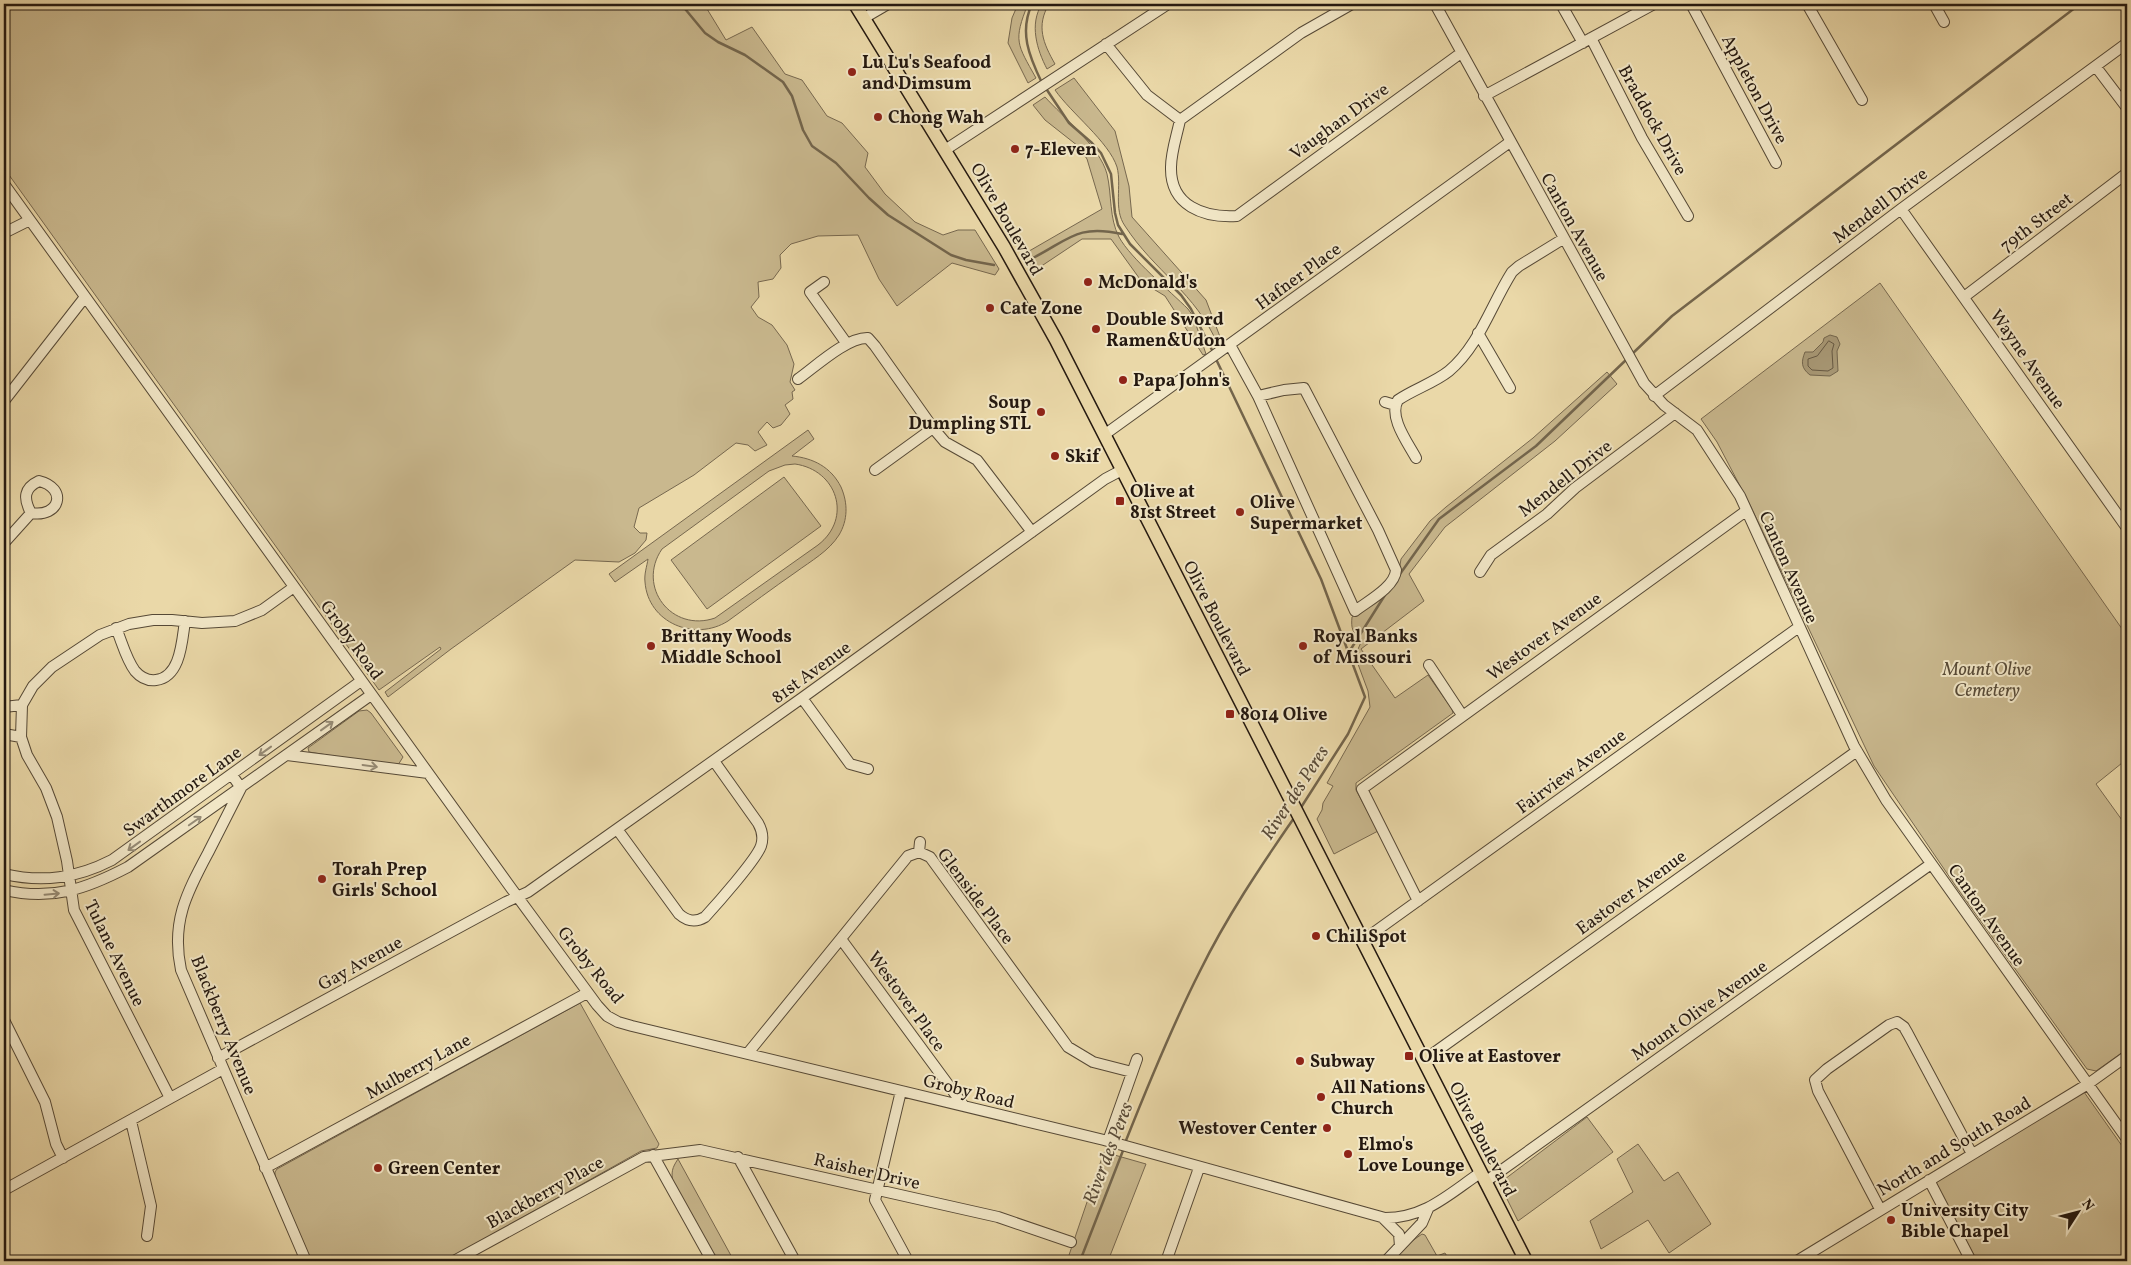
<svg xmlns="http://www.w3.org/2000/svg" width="2131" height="1265" font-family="Vollkorn,serif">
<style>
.green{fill:#c9b88e;stroke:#77684f;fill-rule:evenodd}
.water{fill:#a79774;stroke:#73654c}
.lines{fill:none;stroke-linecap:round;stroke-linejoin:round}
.shore{stroke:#665842;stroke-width:1}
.stream{stroke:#73654c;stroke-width:2.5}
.minor-casing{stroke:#564936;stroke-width:12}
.major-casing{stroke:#251910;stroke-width:15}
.minor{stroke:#f1e6c6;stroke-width:10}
.major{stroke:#ead8a8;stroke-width:12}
.oneway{stroke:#958a74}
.poi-dot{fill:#8f2418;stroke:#f1e6c6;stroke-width:2}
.labels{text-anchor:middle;stroke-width:4;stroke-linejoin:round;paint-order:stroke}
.poi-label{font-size:18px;font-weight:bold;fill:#251910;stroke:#f1e6c6;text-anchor:start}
.street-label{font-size:18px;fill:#251910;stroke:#f1e6c6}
.park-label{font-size:18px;font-style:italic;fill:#564936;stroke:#f1e6c6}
.water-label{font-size:19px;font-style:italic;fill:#594b38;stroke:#f1e6c6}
</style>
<rect width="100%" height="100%" fill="#ead8a8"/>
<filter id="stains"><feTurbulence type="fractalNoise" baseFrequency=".004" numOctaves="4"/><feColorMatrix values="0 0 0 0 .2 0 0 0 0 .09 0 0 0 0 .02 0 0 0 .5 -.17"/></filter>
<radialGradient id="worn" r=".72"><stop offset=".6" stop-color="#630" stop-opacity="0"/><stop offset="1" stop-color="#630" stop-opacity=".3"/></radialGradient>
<!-- green -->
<path class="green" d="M4 4H704L726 40 752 27 785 74 802 80 827 116 842 123 868 153 865 167 885 194 915 222 943 235 958 230H975L999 269 995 275 952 263 897 306 879 279 858 235 818 236 791 244 780 255 781 268 773 279 758 282 759 297 751 307 758 317 772 325 787 345 794 364 790 382 795 390 792 392 793 399 785 405 790 414 781 425 773 428 767 422 758 432 767 445 755 451 748 445 736 443 694 475 639 508 634 527 640 533H647L646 540 635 553 619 562 575 560 451 649 388 697 385 692 441 649 440 647 379 690 4 168Z
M1018 4H1028C1013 41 1017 44 1036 78L1028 83 1008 43 1012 18Z
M1042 4H1049C1036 26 1043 43 1055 64L1047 69C1037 50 1029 24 1042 4Z
M1074 78 1115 131 1129 186 1132 217 1206 300 1222 342 1218 345C1196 293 1154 271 1125 226 1113 209 1122 186 1117 167 1109 142 1071 113 1055 90Z
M1045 97C1063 117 1100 147 1107 174 1112 195 1109 218 1119 237 1131 259 1170 291 1188 309L1193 316 1206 354 1203 355 1165 296 1142 282 1111 239H1082L1034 271 1024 254 1102 209 1087 159 1078 146 1045 120 1033 105Z
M1880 283 2127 636V759L2096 784 2127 827V1049L2096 1071 2087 1069 1957 888 1874 766 1751 507 1717 442 1701 419Z
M1607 372 1617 384 1555 441 1445 527 1409 574 1424 601 1361 649 1395 698 1428 675 1452 709 1453 713 1356 783V790L1378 831 1334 854 1317 819 1322 810 1323 803 1333 786 1327 783 1370 707 1368 691 1355 656 1362 640C1352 633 1351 628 1352 617L1377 601 1399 571 1401 559 1430 521 1446 507 1533 438Z
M808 430 814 439 792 456C813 458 831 467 841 487 848 503 848 520 839 535 829 551 811 561 796 572 773 588 750 605 728 621 695 642 648 623 645 582 644 574 647 566 648 559L615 582 609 574ZM795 464C837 470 853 518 818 545L715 618C672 633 636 587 662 549L769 471 785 465Z
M784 477 821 526 707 609 671 560Z
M367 710 371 713 403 757 398 765 393 766 309 752 308 748 359 711Z
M580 1003 659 1144 657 1148 641 1151 445 1261H311L275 1177V1172L277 1169Z
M2084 1092 2127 1153V1261H1977L1935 1182Z
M1587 1117 1613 1152 1518 1221 1500 1185 1501 1182Z
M1638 1144 1664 1181 1678 1172 1711 1224 1669 1253 1648 1220 1601 1249 1590 1221 1633 1192 1617 1159Z
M1104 1152 1146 1164 1108 1261H1067Z
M678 1159 734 1261H717L673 1183C671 1172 672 1168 678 1159Z
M1422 1234 1425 1235 1437 1256 1445 1253 1450 1261H1392L1405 1246Z"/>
<!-- water -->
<path class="water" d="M1830 335 1837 337 1840 344 1837 351 1838 371 1830 376 1810 375C1801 368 1801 362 1805 352H1813L1823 342 1824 338Z"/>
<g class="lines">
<!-- shore -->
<path class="shore" d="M1829 341 1834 344 1832 351 1833 368 1828 371 1812 370 1808 366V359L1817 356Z"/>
<!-- stream -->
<path class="stream" d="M681 4 705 33 718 42 745 55 783 82 792 96 803 130 812 146 836 163 869 198 888 215 951 255 966 260 994 265
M1032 4C1019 32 1029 56 1042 83
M1045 87 1069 123 1092 143 1101 153 1111 174 1115 213 1118 225 1130 244 1181 295 1191 309 1213 352
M1031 259C1069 240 1076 224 1122 234
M1632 354 1672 316 2080 4
M1215 357 1321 579 1365 697 1348 734 1300 809
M1400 574 1439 519 1536 446 1627 359
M1349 652 1385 595
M1125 1143C1148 1085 1172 1026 1200 971 1226 918 1260 867 1294 818
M1080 1261 1124 1148"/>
<defs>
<path id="minor" d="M1435 4 1644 383 1664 405 1697 430 1740 496 1854 746 1886 800 2127 1139
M1561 4 1583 43
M1691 4 1776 163
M1807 4 1862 100
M1934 4 1944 22
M864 18 888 4
M1591 38 1642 138 1688 216
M1106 44 1147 95 1180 120C1177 135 1171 152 1171 167 1170 206 1204 218 1237 216L1461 53
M2096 67 2127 108
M1484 96 1654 4
M1180 120 1301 33 1352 4
M945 150 1168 4
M4 184 511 888 597 1005 607 1016 618 1022 632 1026 1104 1140 1385 1218C1425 1218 1449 1194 1480 1173
M1901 209 2127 528
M4 233 30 220
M824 282 810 292 847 344
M1964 297 2127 173
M1478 333 1510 388
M1230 345 1258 396 1355 611C1368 601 1395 587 1396 570L1378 530 1304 388 1284 390 1258 396
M798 379C815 367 847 337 868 338L875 346 933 428 945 442 977 460 1032 532
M1654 396 1901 209 2127 43
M4 401 85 297
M1385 402 1395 405
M1104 435 1510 142
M1416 458C1408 443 1388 417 1398 400 1414 389 1434 383 1449 371 1479 346 1491 305 1512 272L1519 266 1563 239
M875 470 933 428
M39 481C68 488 60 518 31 513 23 498 24 488 39 481Z
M4 543 31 513
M1480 572 1491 555 1547 514 1575 488 1675 413
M116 628C122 642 126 659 135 671 141 678 148 681 156 680 181 677 182 640 185 621
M1429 665 1462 715
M802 698 850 764 868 769
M4 707 22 705
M4 734 21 737
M287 755 428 773
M232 775 241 788C230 810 219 831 208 853 186 894 171 923 181 970L306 1261
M617 829 679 914C687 921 695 923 705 917 716 905 756 860 761 846 764 837 762 830 758 823L714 761
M919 852 920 842
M4 874C43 883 77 878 112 860L361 681
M4 890C52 901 86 889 128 867L371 695
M1418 901 1362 789 1746 511
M841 939 964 1106
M1362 941 1799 627
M4 1020 45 1102 56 1144 63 1158
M748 1053 908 856 919 852 930 857 1068 1047 1093 1062 1132 1072
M218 1058 506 902 528 892 802 698 1105 479 1122 470
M1424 1060 1857 751
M901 1091 875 1200 908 1261
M170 1098 74 910 67 861 57 817 46 788 27 755 21 737 22 705 33 686 52 667 100 635 129 624 153 620H172L202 623 235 621 262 610 294 587
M131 1121 151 1206 147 1236
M1108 1141 1137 1059
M653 1155 712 1261
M738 1157 795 1261
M265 1168 587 993
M1929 1180 1971 1261
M1485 1182 1931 864
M4 1190 223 1069
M1880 1209 1818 1091 1815 1080 1827 1069 1889 1025 1897 1022 1904 1027 1908 1034 1972 1154
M1383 1218 1399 1234 1400 1246
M454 1261 644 1157 700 1150 998 1217 1071 1242
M1169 1261 1168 1256 1199 1168
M1386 1261 1422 1223 1428 1209
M1797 1261 2088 1084 2127 1056"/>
<path id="major" d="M855 4 1004 247 1056 340 1526 1261"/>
</defs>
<!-- minor casing -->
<use href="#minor" class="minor-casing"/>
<!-- major casing -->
<use href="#major" class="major-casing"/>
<!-- minor -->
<use href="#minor" class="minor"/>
<!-- major -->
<use href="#major" class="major"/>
</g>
<!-- one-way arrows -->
<defs><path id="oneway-shaft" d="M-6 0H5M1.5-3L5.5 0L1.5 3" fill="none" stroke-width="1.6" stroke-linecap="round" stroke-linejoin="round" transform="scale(1.25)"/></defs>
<g class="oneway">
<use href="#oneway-shaft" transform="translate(327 726) rotate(-36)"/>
<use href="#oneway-shaft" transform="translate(265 751) rotate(144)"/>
<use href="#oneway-shaft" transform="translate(370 766) rotate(8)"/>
<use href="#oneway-shaft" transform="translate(195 821) rotate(-35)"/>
<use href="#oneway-shaft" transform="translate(134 846) rotate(144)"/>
<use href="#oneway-shaft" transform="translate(52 894) rotate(-5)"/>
</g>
<!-- markers -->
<g class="poi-dot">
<circle cx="852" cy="72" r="5"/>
<circle cx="878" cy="117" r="5"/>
<circle cx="1015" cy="149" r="5"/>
<circle cx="1088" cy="282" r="5"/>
<circle cx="990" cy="308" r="5"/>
<circle cx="1096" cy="329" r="5"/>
<circle cx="1123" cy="380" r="5"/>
<circle cx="1041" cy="412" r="5"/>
<circle cx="1055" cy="456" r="5"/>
<rect x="1115" y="496" width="10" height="10" rx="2.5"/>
<circle cx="1240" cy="512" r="5"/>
<circle cx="651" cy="646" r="5"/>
<circle cx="1303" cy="646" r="5"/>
<rect x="1225" y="709" width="10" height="10" rx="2.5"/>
<circle cx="322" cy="879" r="5"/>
<circle cx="1316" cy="936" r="5"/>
<rect x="1404" y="1051" width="10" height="10" rx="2.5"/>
<circle cx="1300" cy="1061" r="5"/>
<circle cx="1321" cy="1097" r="5"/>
<circle cx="1327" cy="1128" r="5"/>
<circle cx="1348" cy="1154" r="5"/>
<circle cx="378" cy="1168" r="5"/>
<circle cx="1891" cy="1220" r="5"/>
</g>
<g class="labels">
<!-- poi labels -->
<g class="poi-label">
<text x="862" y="68">Lu Lu's Seafood<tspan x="862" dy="21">and Dimsum</tspan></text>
<text x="888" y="123">Chong Wah</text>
<text x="1025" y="155">7-Eleven</text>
<text x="1098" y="288">McDonald's</text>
<text x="1000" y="314">Cate Zone</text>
<text x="1106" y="325">Double Sword<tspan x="1106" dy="21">Ramen&amp;Udon</tspan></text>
<text x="1133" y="386">Papa John's</text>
<text x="1031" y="408" text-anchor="end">Soup<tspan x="1031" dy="21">Dumpling STL</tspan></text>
<text x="1065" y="462">Skif</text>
<text x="1130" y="497">Olive at<tspan x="1130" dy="21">81st Street</tspan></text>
<text x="1250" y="508">Olive<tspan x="1250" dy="21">Supermarket</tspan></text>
<text x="661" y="642">Brittany Woods<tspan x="661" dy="21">Middle School</tspan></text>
<text x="1313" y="642">Royal Banks<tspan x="1313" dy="21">of Missouri</tspan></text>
<text x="1240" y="720">8014 Olive</text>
<text x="332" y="875">Torah Prep<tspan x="332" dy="21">Girls' School</tspan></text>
<text x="1326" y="942">ChiliSpot</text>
<text x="1419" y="1062">Olive at Eastover</text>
<text x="1310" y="1067">Subway</text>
<text x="1331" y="1093">All Nations<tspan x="1331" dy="21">Church</tspan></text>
<text x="1317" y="1134" text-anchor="end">Westover Center</text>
<text x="1358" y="1150">Elmo's<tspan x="1358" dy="21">Love Lounge</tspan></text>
<text x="388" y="1174">Green Center</text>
<text x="1901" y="1216">University City<tspan x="1901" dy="21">Bible Chapel</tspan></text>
</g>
<!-- street labels -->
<g class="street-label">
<text transform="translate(1755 89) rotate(62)" y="6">Appleton Drive</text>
<text transform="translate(1653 120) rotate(61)" y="6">Braddock Drive</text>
<text transform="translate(1339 121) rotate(-36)" y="6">Vaughan Drive</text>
<text transform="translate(1880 205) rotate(-37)" y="6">Mendell Drive</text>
<text transform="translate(1007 219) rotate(60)" y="6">Olive Boulevard</text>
<text transform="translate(2036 222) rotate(-37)" y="6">79th Street</text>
<text transform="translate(1575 227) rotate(61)" y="6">Canton Avenue</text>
<text transform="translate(1298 276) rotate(-36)" y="6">Hafner Place</text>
<text transform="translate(2028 359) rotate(55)" y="6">Wayne Avenue</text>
<text transform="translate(1565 478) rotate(-38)" y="6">Mendell Drive</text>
<text transform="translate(1789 567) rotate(66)" y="6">Canton Avenue</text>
<text transform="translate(1217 618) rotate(63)" y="6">Olive Boulevard</text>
<text transform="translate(1544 636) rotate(-36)" y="6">Westover Avenue</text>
<text transform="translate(352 640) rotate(54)" y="6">Groby Road</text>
<text transform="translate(811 672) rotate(-36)" y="6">81st Avenue</text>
<text transform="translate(1571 771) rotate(-36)" y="6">Fairview Avenue</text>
<text transform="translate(182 791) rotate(-36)" y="6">Swarthmore Lane</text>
<text transform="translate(1631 892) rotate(-36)" y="6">Eastover Avenue</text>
<text transform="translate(976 896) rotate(53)" y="6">Glenside Place</text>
<text transform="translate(1987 915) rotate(55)" y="6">Canton Avenue</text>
<text transform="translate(115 953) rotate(64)" y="6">Tulane Avenue</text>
<text transform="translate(360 963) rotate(-29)" y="6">Gay Avenue</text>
<text transform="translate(591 965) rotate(51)" y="6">Groby Road</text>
<text transform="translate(907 1001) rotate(54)" y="6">Westover Place</text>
<text transform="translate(1699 1010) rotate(-35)" y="6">Mount Olive Avenue</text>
<text transform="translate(224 1025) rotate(68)" y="6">Blackberry Avenue</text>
<text transform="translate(418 1066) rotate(-29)" y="6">Mulberry Lane</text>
<text transform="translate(969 1091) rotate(14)" y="6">Groby Road</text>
<text transform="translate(1483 1139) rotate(63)" y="6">Olive Boulevard</text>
<text transform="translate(1954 1146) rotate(-31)" y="6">North and South Road</text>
<text transform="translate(867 1171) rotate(13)" y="6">Raisher Drive</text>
<text transform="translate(545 1192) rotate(-29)" y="6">Blackberry Place</text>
</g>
<!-- park labels -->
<g class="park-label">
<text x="1987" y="675">Mount Olive<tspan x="1987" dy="21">Cemetery</tspan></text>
</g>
<!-- water labels -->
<g class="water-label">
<text transform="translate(1294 792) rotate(-57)" y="7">River des Peres</text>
<text transform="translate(1107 1153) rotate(-69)" y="7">River des Peres</text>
</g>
</g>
<!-- margin -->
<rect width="2131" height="1265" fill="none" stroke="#ead8a8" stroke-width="20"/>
<rect x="5" y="5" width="2121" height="1255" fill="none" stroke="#251910" stroke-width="2.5"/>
<rect x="10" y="10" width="2111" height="1245" fill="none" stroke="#251910"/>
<!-- north arrow -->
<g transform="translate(2078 1212) rotate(54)" stroke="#f1e6c6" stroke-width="4" paint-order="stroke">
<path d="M0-4L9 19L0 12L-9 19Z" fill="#251910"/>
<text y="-8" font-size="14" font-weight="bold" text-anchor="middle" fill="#251910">N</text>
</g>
<rect width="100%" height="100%" filter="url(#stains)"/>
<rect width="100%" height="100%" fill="url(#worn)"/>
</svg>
